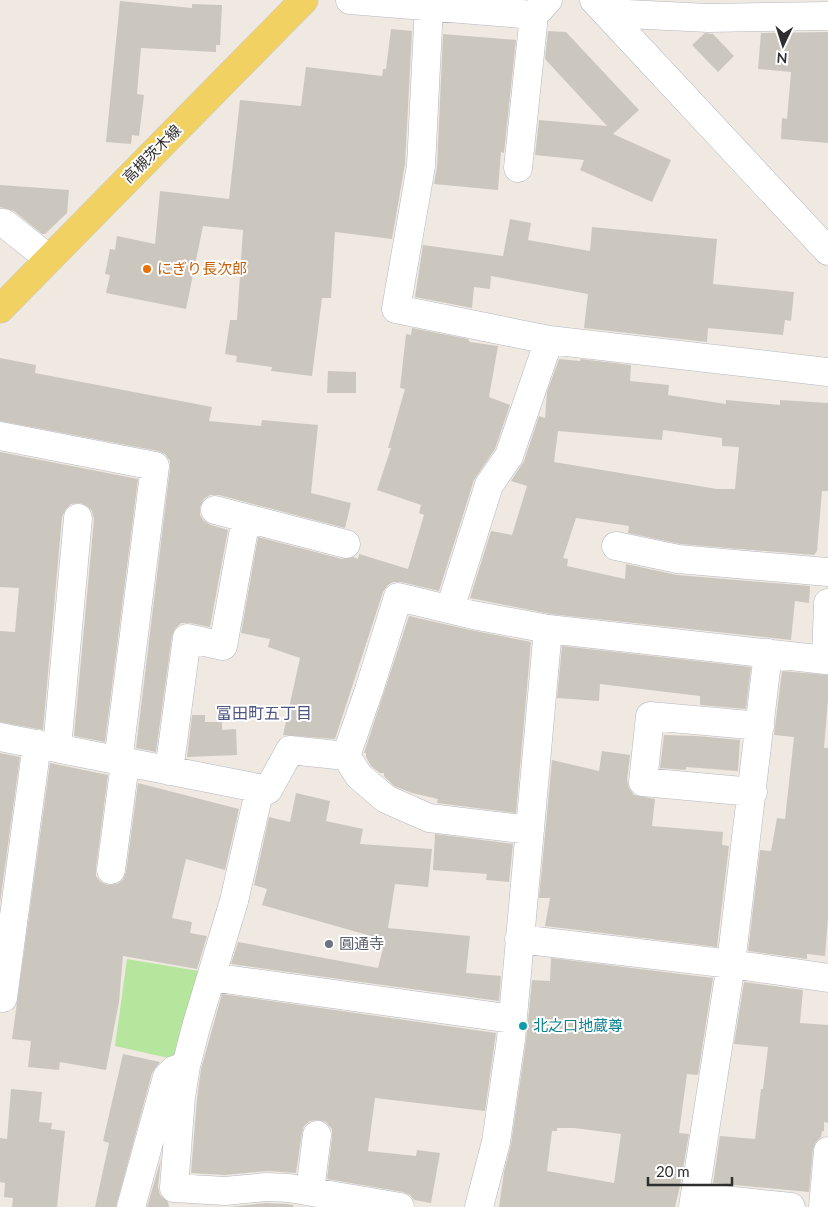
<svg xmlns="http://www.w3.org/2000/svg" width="828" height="1207" font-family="Lato,'Noto Sans JP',sans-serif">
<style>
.green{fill:#b6e59e}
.building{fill:#cbc7bf;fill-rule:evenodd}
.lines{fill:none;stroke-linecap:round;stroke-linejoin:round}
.minor-casing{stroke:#b4b7c1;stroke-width:29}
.major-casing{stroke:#c9c9c9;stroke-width:29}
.minor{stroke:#fff;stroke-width:28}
.major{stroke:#f2d163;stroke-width:28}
.food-dot{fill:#e8710a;stroke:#fff;stroke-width:2}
.worship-dot{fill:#6b7280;stroke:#fff;stroke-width:2}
.culture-dot{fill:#0f9aa8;stroke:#fff;stroke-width:2}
.labels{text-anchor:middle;stroke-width:4;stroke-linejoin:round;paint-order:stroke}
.street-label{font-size:15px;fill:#2e2e2e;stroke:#fff}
.food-label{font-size:15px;fill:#c56008;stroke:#fff;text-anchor:start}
.worship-label{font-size:15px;fill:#5b616d;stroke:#fff;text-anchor:start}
.culture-label{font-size:15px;fill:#0d838f;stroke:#fff;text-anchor:start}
.neighbourhood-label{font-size:16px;fill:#4d5680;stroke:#fff}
</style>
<rect width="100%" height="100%" fill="#efe9e1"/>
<!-- green -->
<path class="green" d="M127 959 205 972 173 1059 115 1046Z"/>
<!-- building -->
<path class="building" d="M120 1 192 8V4L222 5 220 45H216V52L141 48 137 94 144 95 139 136 132 135 131 144 106 142Z
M391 29 412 31 405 164 392 239 335 232 331 298H322L312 376 271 371 272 367 236 362 237 356 225 354 230 320H237L243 230 203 226 186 309 106 293 110 275 105 274 110 249 115 250 117 236 155 244 160 191 229 199 240 100 301 106 306 67 382 76 383 69H386Z
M548 31 566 32 639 110 613 134 671 160 652 202 580 170 584 160 535 155 539 120 607 126 545 59Z
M828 32V143L781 139 782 118 787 119 791 72 758 69 761 33Z
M705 33 713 34 734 56 718 72 692 45Z
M443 34 516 40 504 153 501 152 498 190 434 184 437 167Z
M0 185 69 190 67 213 45 234H42L14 211 0 207Z
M510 219 531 223 528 240 590 251 592 227 717 239 713 284 794 292 791 321 785 320 783 335 708 328 707 342 584 328 588 294 491 276 490 289 474 287 472 308 415 297 423 245 503 256Z
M412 328 468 339 470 342 498 346 489 397 510 405 495 449 474 480 439 591 401 582H393L388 585 383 592 335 739 283 735 300 658 268 647 270 639 241 633 258 537 342 559 353 557 358 559 359 554 408 569 424 515 419 513 421 505 377 490 391 448H388L405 389 400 388 406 334 411 335Z
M0 358 36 365 35 373 212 407 209 421 261 426 262 420 318 425 311 493 351 503 345 528 219 495H210L204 499 200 507V515L204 521 211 525 228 530 210 627 190 623H181L175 629 172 636 156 752 136 748 170 468V461L165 454 158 451 0 421Z
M559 359 580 361 581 359 631 365 630 381 669 385 668 395 726 404V400L780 405V400L828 403V491H822L817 551 814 555 680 544 628 533 629 526 576 518 563 558 568 559 567 566 625 579 626 564 677 575 810 586 809 603 795 601 791 640 550 614 470 598 491 531 512 535 527 486 511 481 524 461 539 416 545 418 547 392ZM663 430 722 438V446L739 447 735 489H717L554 462 558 431 662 440Z
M328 371 356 372V393H327Z
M0 452 138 479 105 742 74 736 94 519 92 511 87 506 80 503 71 504 66 509 62 517 43 730 0 722V631L15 632 19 588 0 587Z
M409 616 470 630 531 642 516 813 437 803 438 799 412 793 394 786 384 776V773H380L371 766 366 757V753H364Z
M562 646 751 667 746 709 700 705V696L600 684 599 701 557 698Z
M782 671 828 675V700L824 748H828V918L825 956 807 954V959L748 951 760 850 771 851 777 818 785 819 794 737 774 735Z
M192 715H205V722H222V730L236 729 237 755 187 757Z
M664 735 697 736 740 740 738 771 686 767V770L660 768Z
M602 751 630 755 627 780 629 788 634 795 655 799 652 826 723 832 722 845 729 846 717 947 545 926 550 898H539L552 760 599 771Z
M0 753 20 757 0 903Z
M50 763 108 775 96 868V876L101 882 108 885 117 884 123 880 126 872 138 783 239 809 225 870 186 859 172 918 192 922 190 933 207 936 197 969 123 956 119 1002 106 1070 60 1062 59 1070 28 1067 31 1041 12 1039Z
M296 793 330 801 326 821 363 829 360 844 432 849 428 887 395 884 388 928 470 936 466 973 501 976 499 1001 231 964 238 942 378 968 385 940 262 905 267 889 254 885 269 817 290 822Z
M435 834 513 844 509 882 486 880 487 874 433 870Z
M551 958 713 978 698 1075 687 1074 679 1133 689 1134 680 1186 675 1207H499L504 1172 511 1144 526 1041 532 980 550 981ZM557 1128H574L621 1134 614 1183 547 1171 552 1131H557Z
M744 982 803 990 800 1023 828 1025V1123L824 1122V1131H822L821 1137 816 1142 813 1149 809 1192 713 1183 720 1136 755 1139 761 1089H763L768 1047 734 1044Z
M222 994 496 1033 485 1111 375 1098 368 1151 416 1156 417 1150 440 1153 431 1203 414 1200 410 1195 403 1192 327 1179 332 1137V1129L326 1122 318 1120 310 1121 304 1126 302 1133 296 1173 267 1171 225 1175 191 1173 197 1099 201 1069Z
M123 1054 160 1062 152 1073 116 1207H95L109 1143 103 1141Z
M11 1089 42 1092 39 1122 52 1123 51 1129 65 1131 57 1207H12L13 1198 4 1197 5 1183 0 1182V1138L7 1139Z
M161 1159 158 1187 160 1195 168 1202 169 1207H147Z
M266 1203 287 1204 293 1205V1207H230Z"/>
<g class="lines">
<defs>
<path id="minor" d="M350 0 534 15 548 0
M594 0 828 251
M429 6 421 166 396 309 549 340 828 372
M607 13 708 18 828 16
M518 168 534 15
M0 223H4L49 259
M0 436 155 466 118 762
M215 510 346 544
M616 546 678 559 828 572
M450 609 489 485 509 456 549 340
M0 737 268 790 290 750 346 756 369 690 398 597 473 615 548 629 826 660 828 603
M57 748 78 518
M346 756 359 776 386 799 429 818 530 830
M169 771 187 638 223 646 246 518
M753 792 643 782 650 716 760 726
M111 870 125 763
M519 939 731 964 828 978
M211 977 512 1019
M3 998 37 744
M186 1066 181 1097 174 1188 225 1191 266 1187 289 1188 400 1207
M310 1191 317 1135
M695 1197 791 1207
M131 1207 167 1077 174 1070 186 1066 196 1027 234 901 260 788
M479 1207 496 1142 511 1039 548 629
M693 1207 731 964 768 653
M823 1207 828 1151"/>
<path id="major" d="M0 309 304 0"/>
</defs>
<!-- minor casing -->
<use href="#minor" class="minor-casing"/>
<!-- major casing -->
<use href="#major" class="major-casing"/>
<!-- minor -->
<use href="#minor" class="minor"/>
<!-- major -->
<use href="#major" class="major"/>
</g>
<!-- markers -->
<circle class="food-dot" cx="147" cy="269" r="5"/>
<circle class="worship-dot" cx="329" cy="944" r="5"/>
<circle class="culture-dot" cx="523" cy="1026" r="5"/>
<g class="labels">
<!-- street labels -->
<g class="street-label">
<text transform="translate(152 154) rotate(-45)" y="5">高槻茨木線</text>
</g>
<!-- food labels -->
<g class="food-label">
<text x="157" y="274">にぎり長次郎</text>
</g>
<!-- worship labels -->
<g class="worship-label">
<text x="339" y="949">圓通寺</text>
</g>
<!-- culture labels -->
<g class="culture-label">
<text x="533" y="1031">北之口地蔵尊</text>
</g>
<!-- neighbourhood labels -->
<g class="neighbourhood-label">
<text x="264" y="719">富田町五丁目</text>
</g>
</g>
<!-- north arrow -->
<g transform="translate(783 45) rotate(184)" stroke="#ffffff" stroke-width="4" paint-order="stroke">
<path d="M0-4L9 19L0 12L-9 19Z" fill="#2e2e2e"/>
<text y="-8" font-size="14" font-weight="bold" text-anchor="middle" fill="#2e2e2e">N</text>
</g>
<!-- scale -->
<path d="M648 1177v8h84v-8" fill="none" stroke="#2e2e2e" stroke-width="2.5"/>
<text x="656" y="1177" font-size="15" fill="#2e2e2e" stroke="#ffffff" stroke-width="4" paint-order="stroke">20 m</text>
</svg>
